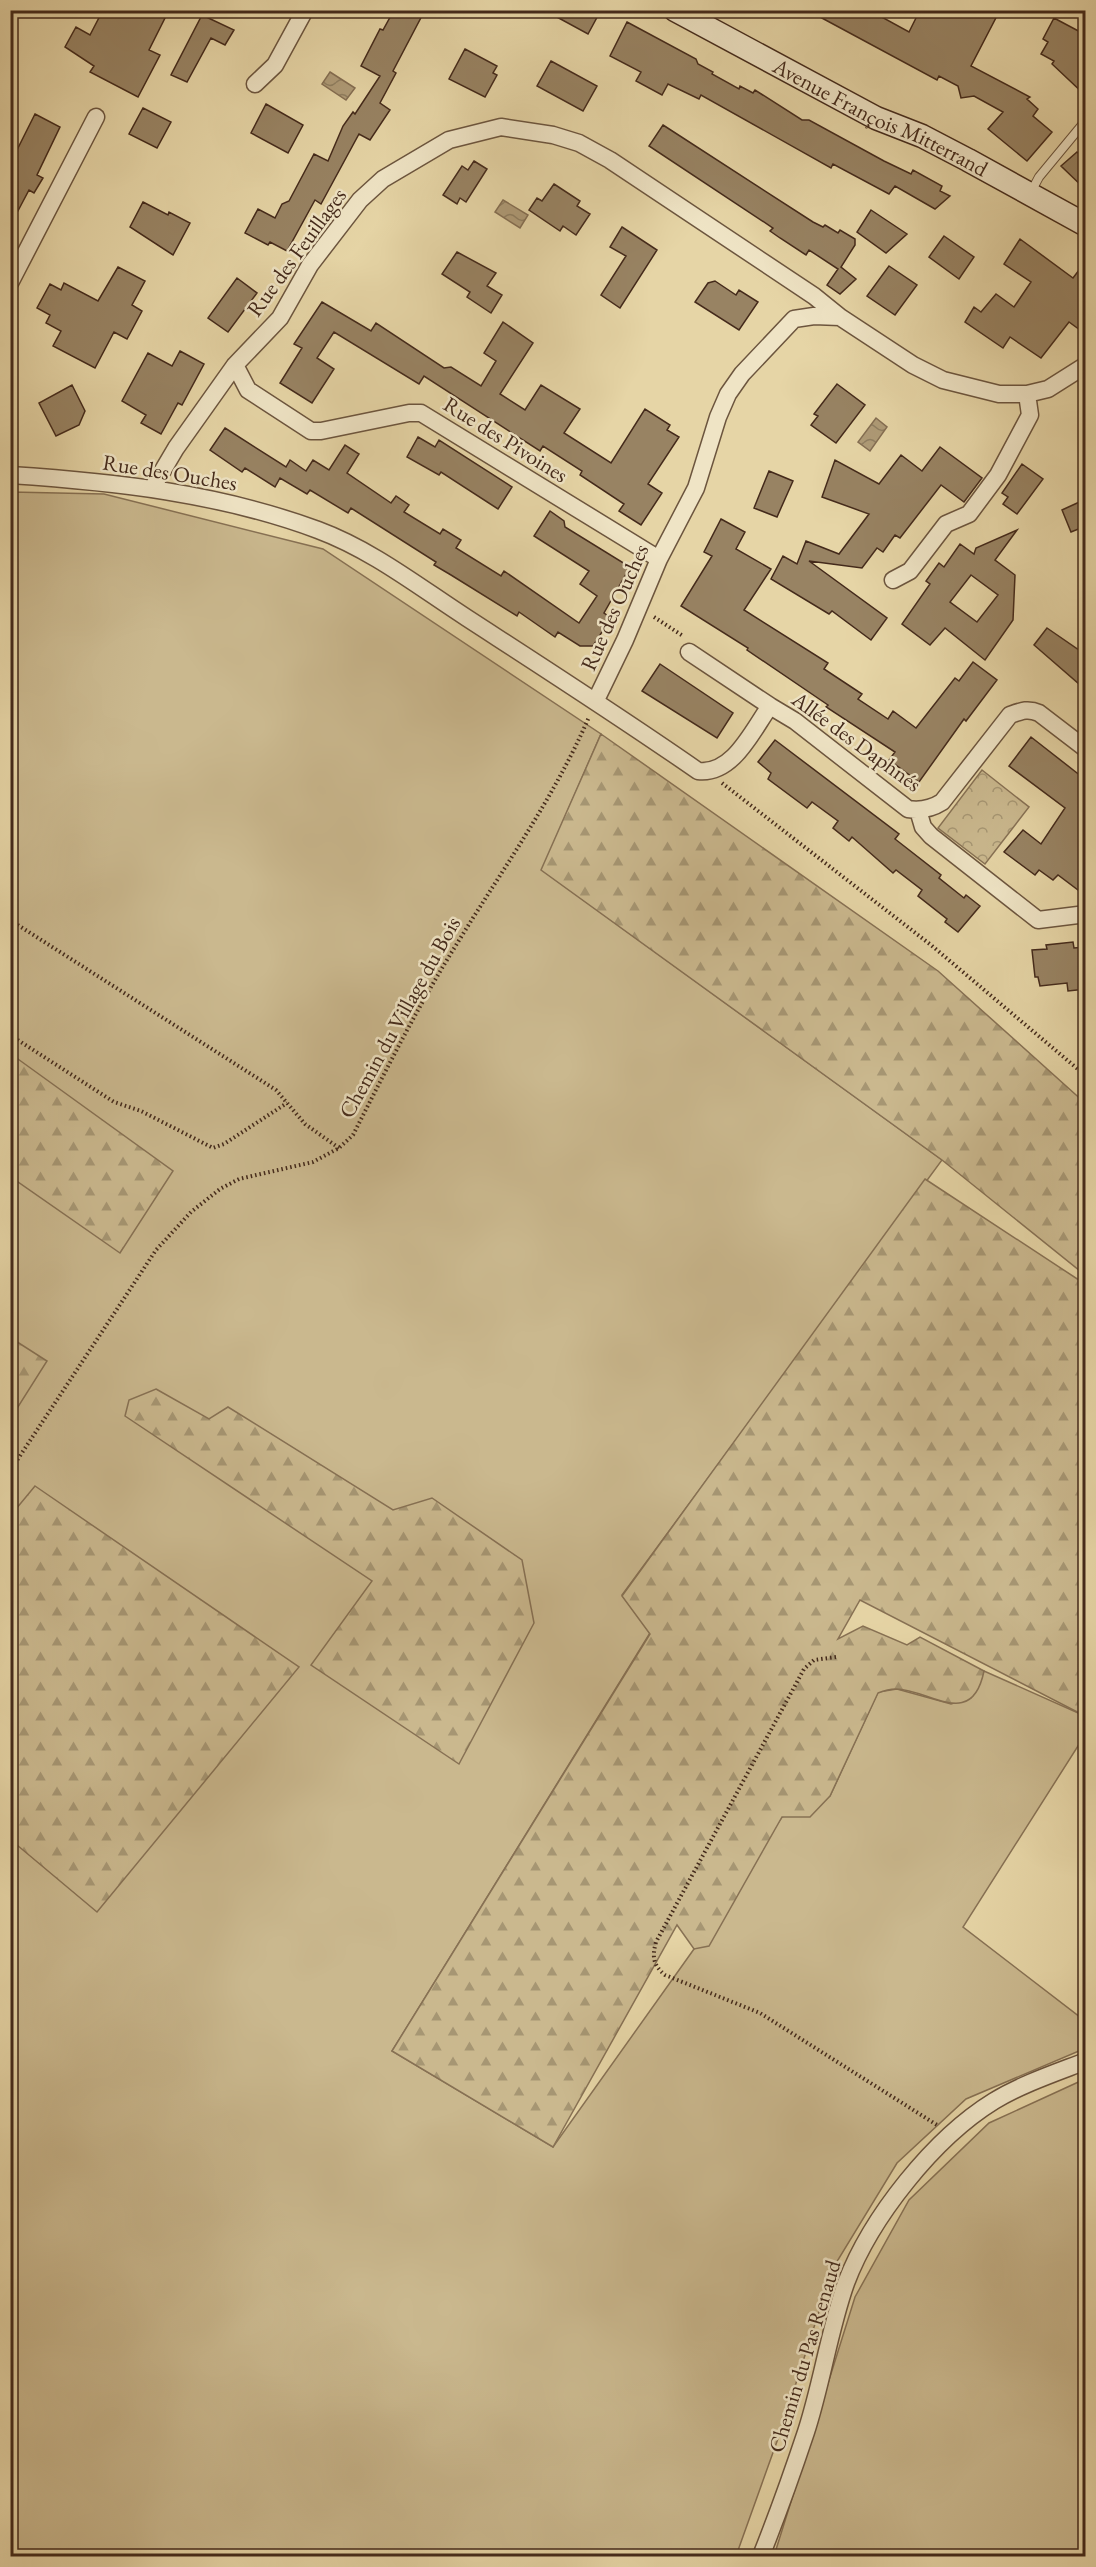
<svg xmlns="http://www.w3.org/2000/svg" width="1096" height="2567" font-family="'EB Garamond',serif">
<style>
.green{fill:#cab88e;stroke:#877154;stroke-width:1.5}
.forest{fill:url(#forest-firs);stroke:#877154;stroke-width:1.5}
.park{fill:url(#park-crowns);stroke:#877154;stroke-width:1.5}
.water{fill:url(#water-waves);stroke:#846e52;stroke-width:1.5}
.building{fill:#988363;stroke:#442a1b;stroke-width:1.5;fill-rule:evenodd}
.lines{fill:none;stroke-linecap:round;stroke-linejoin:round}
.lane-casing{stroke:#6c553e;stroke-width:10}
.street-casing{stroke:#6c553e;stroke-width:19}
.secondary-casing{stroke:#442a1b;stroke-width:25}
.path{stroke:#442a1b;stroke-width:4;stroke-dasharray:1.5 3;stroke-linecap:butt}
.lane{stroke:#efe4c5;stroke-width:8}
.street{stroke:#efe4c5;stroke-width:16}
.secondary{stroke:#efe4c5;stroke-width:22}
.labels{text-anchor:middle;stroke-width:5;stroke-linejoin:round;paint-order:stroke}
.street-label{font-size:22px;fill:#442a1b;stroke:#efe4c5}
</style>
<defs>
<pattern id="forest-firs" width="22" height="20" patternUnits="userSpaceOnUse" patternTransform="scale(1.5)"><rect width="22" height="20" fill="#cab88e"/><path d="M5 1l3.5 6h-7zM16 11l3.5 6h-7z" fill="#a69673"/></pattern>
<pattern id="park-crowns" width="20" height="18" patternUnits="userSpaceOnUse" patternTransform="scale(1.5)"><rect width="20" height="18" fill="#cab88e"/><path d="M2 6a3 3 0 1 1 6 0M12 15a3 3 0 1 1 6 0" fill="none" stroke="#a69673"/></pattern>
<pattern id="water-waves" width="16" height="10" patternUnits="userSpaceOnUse" patternTransform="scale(1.5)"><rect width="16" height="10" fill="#af9b77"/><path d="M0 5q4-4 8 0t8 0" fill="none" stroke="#907f61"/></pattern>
</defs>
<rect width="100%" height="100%" fill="#e6d5a6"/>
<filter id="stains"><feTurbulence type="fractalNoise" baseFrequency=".00333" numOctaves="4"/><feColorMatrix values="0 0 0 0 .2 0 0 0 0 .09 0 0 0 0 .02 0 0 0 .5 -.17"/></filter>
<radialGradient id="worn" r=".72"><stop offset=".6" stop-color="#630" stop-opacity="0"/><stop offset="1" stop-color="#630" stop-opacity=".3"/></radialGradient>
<!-- green -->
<path class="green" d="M11 492 104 494 323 549 601 734 542 870 942 1160 622 1595 650 1633 392 2051 553 2147 694 1949 782 1817 830 1796 878 1692 897 1689 951 1704 971 1698 984 1671 1085 1716V1735L963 1927 1085 2021 1086 2048 966 2099 897 2163 833 2268 780 2433 736 2556H21L11 2545Z
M1085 2079V2556H774L855 2297 909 2200 989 2123Z"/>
<!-- forest -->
<path class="forest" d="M601 734 938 971 1085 1103V1275L942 1160 541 870Z
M11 1054 173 1171 120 1253 11 1177Z
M925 1179 1085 1284 1086 1403 1080 1411 1086 1417 1085 1716 860 1600 838 1639 863 1626 907 1645 920 1637 984 1671C972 1730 931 1690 896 1689 890 1689 883 1691 878 1693L830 1796 810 1817H782L709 1946 694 1949 677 1925 553 2147 392 2051 650 1634 622 1596Z
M11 1338 47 1361 11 1418Z
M156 1389 209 1419 228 1407 393 1510 432 1498 522 1560 534 1623 459 1764 311 1665 372 1581 125 1416 129 1400Z
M35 1486 299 1667 97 1912 11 1840V1515Z"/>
<!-- park -->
<path class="park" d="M982 770 1029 807 985 864 938 828Z"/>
<!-- water -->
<path class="water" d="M330 72 355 88 346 100 322 84Z
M503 200 528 215 520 228 495 212Z
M876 418 887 427 870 451 858 442Z"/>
<!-- building -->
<path class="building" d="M103 10H151L165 18 149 50 160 55 138 97 90 72 94 66 65 47 76 27 90 35Z
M394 10H425L393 71 396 73 380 103 390 110 370 140 359 134 321 204 315 200 287 251 270 242 268 245 245 233 258 209 275 218 282 204 289 201 314 154 328 161 343 126 353 112 355 114 380 76 361 66 380 29 383 30Z
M544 10H601L588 34Z
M807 10H869L909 32 920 10H1000L971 66 1030 97 1027 99 1038 109 1033 116 1052 132 1027 161 988 129 1003 112 974 96 961 98 958 86 939 76 937 80Z
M202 15 234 30 225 45 211 38 187 82 171 75Z
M1054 18 1086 35V96L1052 64 1054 61 1041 54 1048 42 1043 39Z
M627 22 696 59 698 64 713 72 712 74 739 89 740 86 753 93 755 90 802 120H809L884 161 911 174 913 170 942 186 940 191 950 196 935 209 895 186 889 194 833 164 831 168 701 95 699 99 668 84 662 95 636 81 641 72 610 56Z
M465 49 497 66 493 73 497 75 485 97 449 79Z
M551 61 597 86 583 111 537 86Z
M266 104 303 125 288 153 251 133Z
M143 108 171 122 157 148 129 134Z
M35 114 60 127 37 175 43 178 34 193 29 190 10 226V164Z
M663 125 813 222 823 227 825 225 838 233 840 230 855 239V245L841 267 856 279 840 294 827 285 838 269 809 250 806 255 780 238 770 231 773 228 649 146Z
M1077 152 1086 160V190L1061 166Z
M474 161 487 169 466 202 460 198 457 204 443 195 462 166 468 170Z
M554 184 580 201 577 206 590 214 576 235 563 226 560 231 529 210 537 198 542 201Z
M143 202 168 215 169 212 190 223 173 255 130 227Z
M871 210 907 234 886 253 857 232Z
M622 227 657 250 620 308 601 295 626 256 610 247Z
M944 236 974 257 959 279 929 257Z
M1020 239 1073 278 1086 261V322L1080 330 1069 322 1041 358 1010 337 1003 348 965 322 974 307 981 312 996 294 1014 307 1031 282 1004 264Z
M457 252 496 273 487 286 502 295 491 313 467 297 470 292 442 274Z
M889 266 917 285 895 315 867 296Z
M118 267 145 281 132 305 142 311 127 339 114 332 95 368 53 346 61 331 46 323 50 315 37 308 50 284 61 290 64 283 98 301Z
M237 278 257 293 228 332 208 318Z
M715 281 736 295 739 290 758 302 739 330 695 302 708 283Z
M322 302 371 331 376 323 444 368 451 367 481 386 496 361 484 353 503 322 533 343 500 394 525 410 541 385 580 409 564 433 611 463 645 409 670 425 667 430 679 437 648 484 662 493 641 525 619 511 624 504 580 475 582 471 543 446 540 451 424 376 419 384 334 332 317 358 334 369 312 403 280 383 302 348 294 344Z
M180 351 204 364 182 405 178 403 161 434 141 423 146 415 122 401 148 353 172 366Z
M837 384 865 405 836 443 811 425 818 416 814 414Z
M72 385 85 411 79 425 56 436 39 403Z
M225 428 286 467 290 460 306 471 313 460 329 470 345 445 359 454 347 473 391 503 396 496 409 505 404 512 440 534 443 529 461 540 456 548 501 576 504 571 579 623 597 596 580 584 589 571 534 536 550 511 564 521 565 527 630 567 604 613 611 618 593 646H580L558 632 555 637 519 612 517 616 451 575 434 565 436 562 351 508 348 513 310 490 307 494 280 478 275 487 245 468 242 472 210 450Z
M418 437 435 447 439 440 512 487 498 509 441 472 439 475 407 457Z
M940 447 982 478 964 502 941 485 900 538 895 535 883 552 877 548 862 568 809 561 887 618 871 640 832 611 829 614 771 579 783 556 797 564 806 541 839 554 869 514 822 497 835 460 879 484 901 455 922 471Z
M1022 464 1043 479 1017 514 1003 504 1008 497 1002 493Z
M769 471 793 481 777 517 754 508Z
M1086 499V526L1071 532 1062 510Z
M721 519 745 532 736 549 771 569 744 610 828 663 824 669 862 694 858 699 888 719 893 711 916 728 955 678 959 681 973 662 997 680 966 721 964 719 919 782 889 760 895 752 826 707 828 705 747 650 748 648 681 606 712 556 704 552Z
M1017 530 995 560 1015 575 1013 620 985 660 945 628 930 645 902 624 930 584 926 581 939 563 944 567 960 544 974 554 976 548ZM971 575 998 595 977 622 950 602Z
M1047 628 1086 655V690L1034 645Z
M660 664 733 713 717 738 642 691Z
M1031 737 1086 780V896L1058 875 1053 880 1039 870 1035 875 1004 852 1023 830 1041 844 1065 808 1009 766Z
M775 740 899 834 895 839 941 875 939 878 964 898 966 895 980 906 958 932 945 922 947 919 918 896 922 890 896 870 893 873 852 837 849 841 833 828 838 821 812 802 807 808 768 779 771 773 758 762Z
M1073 942 1074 948 1086 947V989L1068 991 1067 983 1040 986 1038 977H1035L1032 950 1047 949 1046 945Z"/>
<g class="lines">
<defs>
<path id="lane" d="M1031 192 1039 177 1082 125 1086 128"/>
<path id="street" d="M255 84 275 65 305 10
M10 283 96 117
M235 365 248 390 311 431H321L409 413H421L659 559
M10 475C116 482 218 493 318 530 372 550 419 587 467 618 544 668 622 718 698 771 733 775 752 731 770 706L795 721 908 809C921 811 931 809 942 802L1010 715C1021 711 1028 708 1039 713L1086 749
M153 487 176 448 235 365 280 318 310 265 360 200 383 179 449 140 501 127 553 135 579 143 610 160 814 296 840 317
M893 580 910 571 946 524 969 514 998 475 1030 415 1027 394
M689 652 770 706
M596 700 625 640 659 559 696 488 718 417 728 394 742 374 794 319 814 316 840 317 913 365 943 380 999 394H1027L1048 389 1086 365
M918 810 923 827 931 836 1038 920 1086 914
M761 2556C777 2516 792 2474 806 2432 822 2383 829 2331 846 2283 871 2217 934 2138 994 2101 1022 2084 1055 2073 1086 2061"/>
<g id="secondary">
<path id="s1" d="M675 10 876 118 922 136 968 160 1086 225"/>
</g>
</defs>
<!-- lane casing -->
<use href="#lane" class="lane-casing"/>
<!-- street casing -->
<use href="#street" class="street-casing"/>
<!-- secondary casing -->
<use href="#secondary" class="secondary-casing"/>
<!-- path -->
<path class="path" d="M654 617 683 636
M722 783 931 945 1086 1076
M10 920 276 1090 305 1124 339 1148
M10 1035 114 1102 141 1111 213 1148 224 1144 287 1103
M10 1471 156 1250 191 1212 220 1189 239 1179 313 1162 339 1148 353 1135C386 1070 419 1004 458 942 504 867 554 798 589 717
M836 1657 814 1660 804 1669 656 1942C652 1957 653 1965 665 1975L760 2013 937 2125"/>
<!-- lane -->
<use href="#lane" class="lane"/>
<!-- street -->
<use href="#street" class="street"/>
<!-- secondary -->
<use href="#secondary" class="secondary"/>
</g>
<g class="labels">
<!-- street labels -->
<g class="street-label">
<text dy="8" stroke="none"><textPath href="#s1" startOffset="232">Avenue François Mitterrand</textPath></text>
<text transform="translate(296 252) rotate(-54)" y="8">Rue des Feuillages</text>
<text transform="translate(506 439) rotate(32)" y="8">Rue des Pivoines</text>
<text transform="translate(170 472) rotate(9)" y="8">Rue des Ouches</text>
<text transform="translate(614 607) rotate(-66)" y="8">Rue des Ouches</text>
<text transform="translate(857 741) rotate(36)" y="8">Allée des Daphnés</text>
<text transform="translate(399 1017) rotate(-61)" y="8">Chemin du Village du Bois</text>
<text transform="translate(804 2356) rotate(-73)" y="8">Chemin du Pas Renaud</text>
</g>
</g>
<!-- margin -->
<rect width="1096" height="2567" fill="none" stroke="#e6d5a6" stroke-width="36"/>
<rect x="12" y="12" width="1072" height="2543" fill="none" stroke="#442a1b" stroke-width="3"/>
<rect x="18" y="18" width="1060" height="2531" fill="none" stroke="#442a1b" stroke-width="1.5"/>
<rect width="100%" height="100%" filter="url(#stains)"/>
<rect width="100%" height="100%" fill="url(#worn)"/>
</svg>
